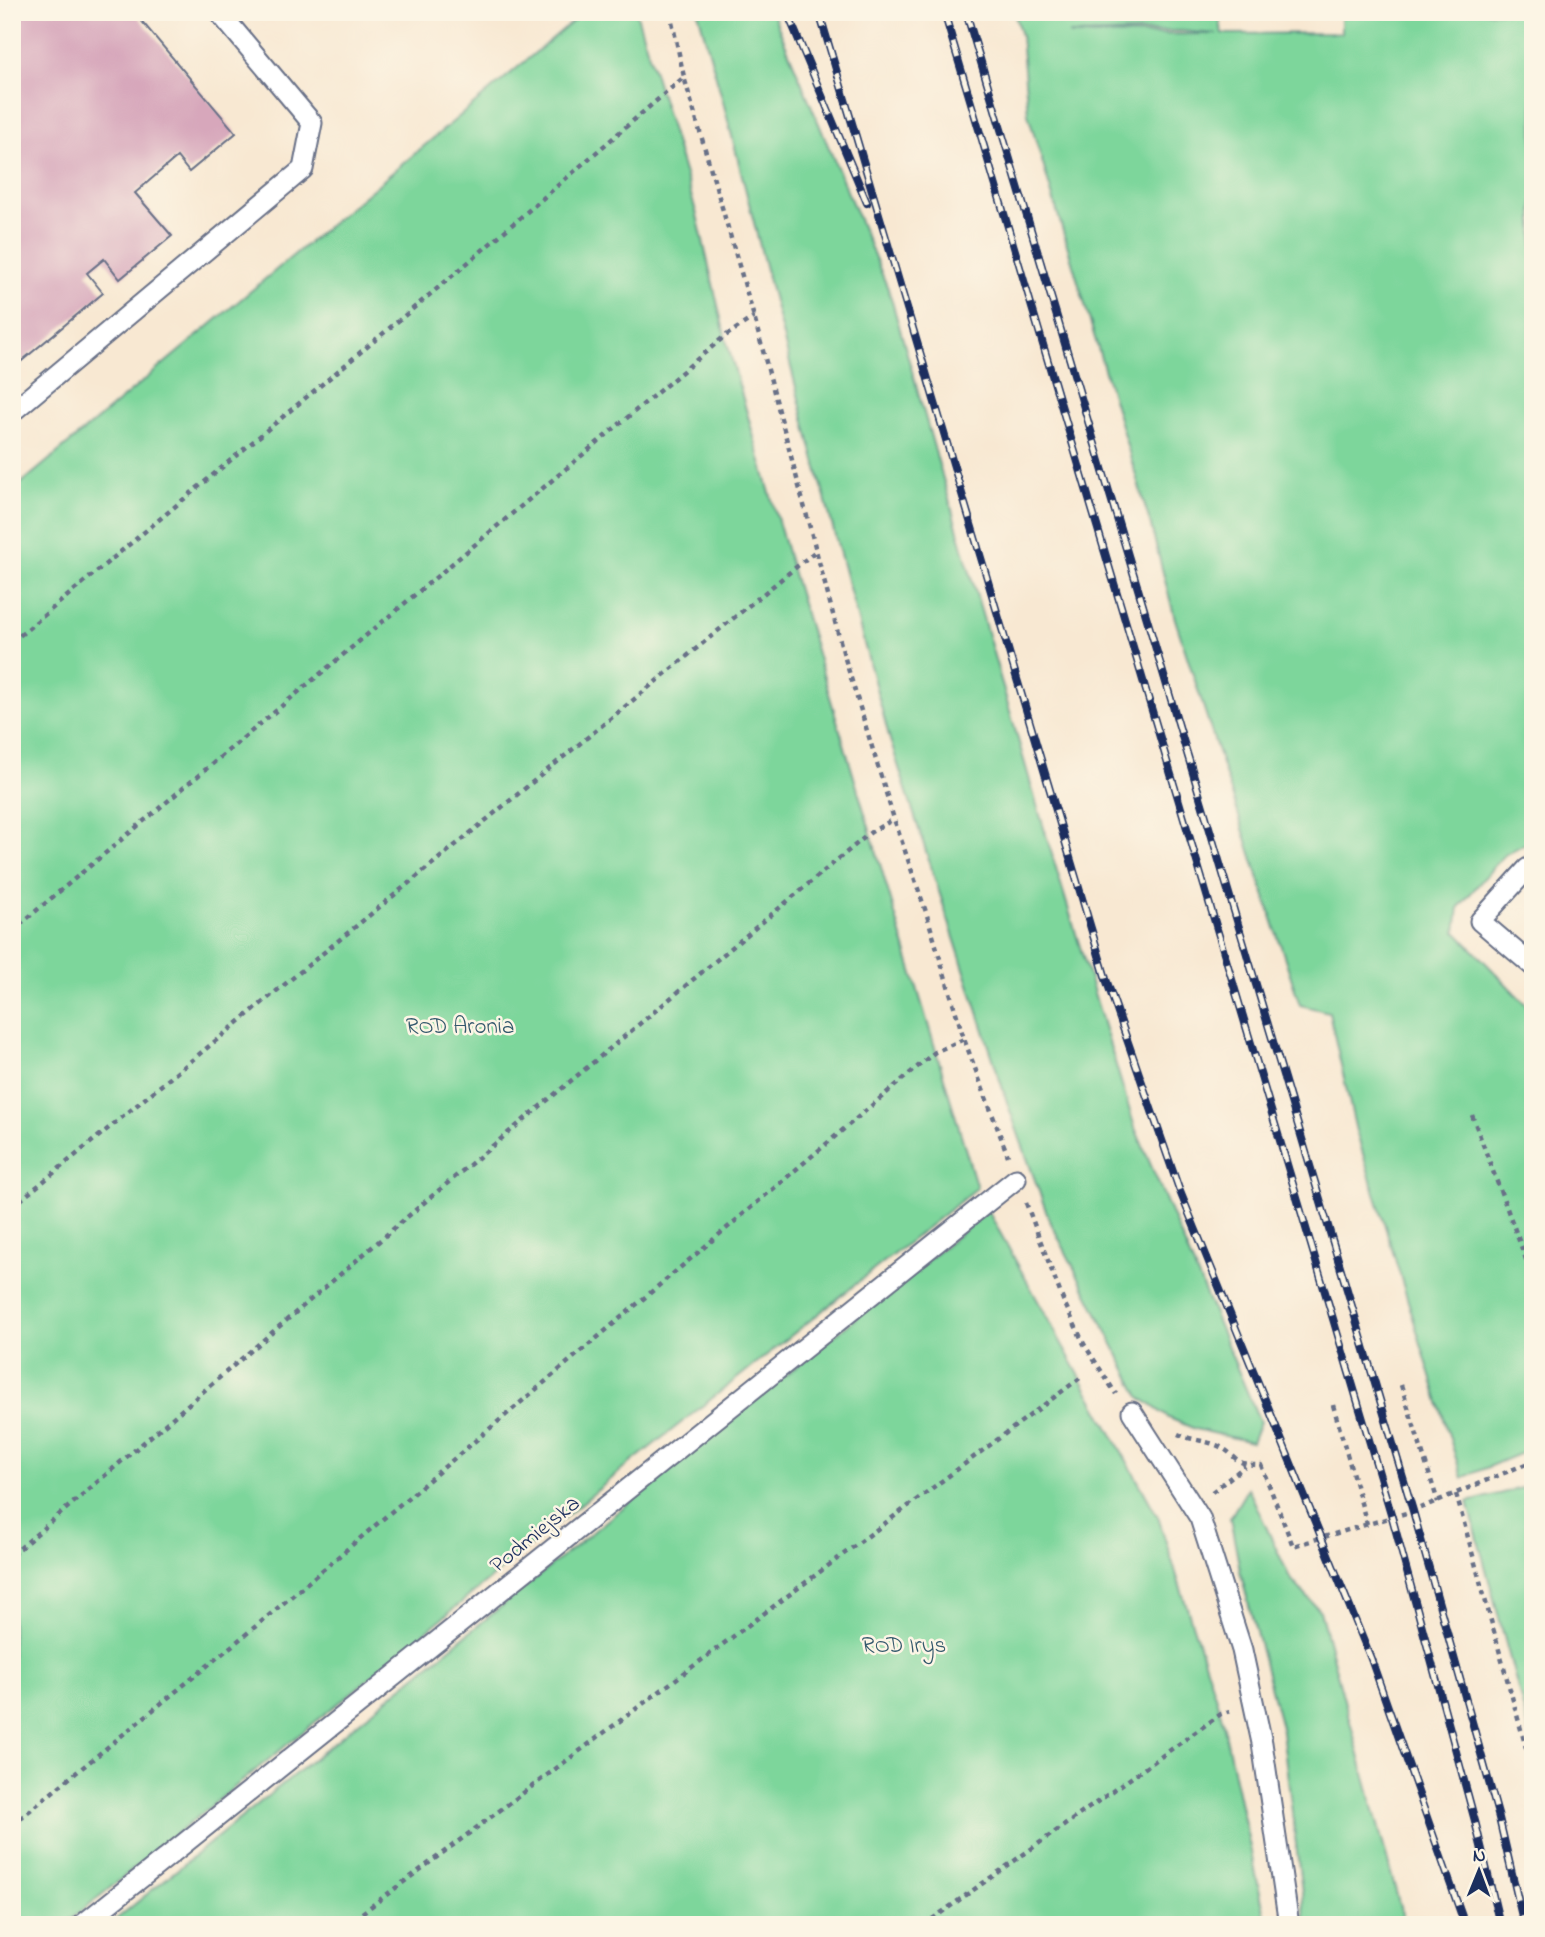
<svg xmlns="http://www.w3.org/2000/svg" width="1545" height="1937" font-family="'Indie Flower',sans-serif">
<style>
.green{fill:#7dd69b;stroke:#4c827c;stroke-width:2;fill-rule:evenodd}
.building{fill:#d7a7bb}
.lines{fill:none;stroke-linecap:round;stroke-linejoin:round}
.lane-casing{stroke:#687087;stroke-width:23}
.path{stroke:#687087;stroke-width:4.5;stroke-dasharray:5 5;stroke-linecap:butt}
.lane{stroke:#fff;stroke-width:19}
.rail-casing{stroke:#1b2f5e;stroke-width:8}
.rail{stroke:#fcf5e5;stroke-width:5;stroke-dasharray:16;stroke-linecap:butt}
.labels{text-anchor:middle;stroke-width:5;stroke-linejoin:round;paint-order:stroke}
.park-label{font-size:23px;fill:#34596d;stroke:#fcf5e5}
.street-label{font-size:23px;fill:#1b2f5e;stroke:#fcf5e5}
</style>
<rect width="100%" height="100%" fill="#fcf5e5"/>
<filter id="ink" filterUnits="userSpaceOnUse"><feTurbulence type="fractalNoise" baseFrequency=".0143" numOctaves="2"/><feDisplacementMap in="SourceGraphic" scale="14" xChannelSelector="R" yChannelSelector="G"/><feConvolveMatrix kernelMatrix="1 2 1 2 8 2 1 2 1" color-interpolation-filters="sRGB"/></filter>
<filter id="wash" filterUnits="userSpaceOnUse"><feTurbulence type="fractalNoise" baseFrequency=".00686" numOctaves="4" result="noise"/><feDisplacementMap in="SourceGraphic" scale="28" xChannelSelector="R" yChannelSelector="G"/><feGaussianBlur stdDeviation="1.57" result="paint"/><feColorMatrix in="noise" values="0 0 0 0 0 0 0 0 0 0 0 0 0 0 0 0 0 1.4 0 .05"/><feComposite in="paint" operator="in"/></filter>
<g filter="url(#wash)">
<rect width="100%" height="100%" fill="#f8e8d2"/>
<!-- green -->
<path class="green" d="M584 12H636L697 215 725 336 792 570 977 1188 628 1465 382 1668 64 1925H12V491Z
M698 12H772L889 291 1036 802 1135 1128 1260 1422 1252 1442 1195 1429 1169 1418 1140 1397 1049 1219 1009 1108 890 740 811 446 724 105Z
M1014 12H1219L1222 34 1341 33V12H1533V839L1503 856 1459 907 1456 932 1533 1012V1448L1462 1478 1356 1131 1329 1012 1300 1005 1175 619 1151 526 1028 114 1021 36ZM1180 31 1217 34 1070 35V34Z
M988 1211 1158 1517 1221 1714 1267 1925H109Z
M1533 1485V1745L1468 1502Z
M1248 1488 1290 1578 1320 1611 1405 1925H1306L1282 1731 1241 1575 1230 1518Z"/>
<g id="blocks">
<!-- building -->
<path class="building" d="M12 12H134L236 133 189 172 177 157 135 193 172 236 120 279 104 259 87 273 103 293 12 369Z"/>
</g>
</g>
<g filter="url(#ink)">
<use href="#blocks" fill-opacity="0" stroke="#687087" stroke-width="2"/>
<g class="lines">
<defs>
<path id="lane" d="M12 412 303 169 312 123 219 12
M1533 865 1527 869 1480 921 1533 966
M1132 1412 1200 1518 1242 1650 1262 1743 1289 1925
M82 1925 1016 1179"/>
</defs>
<!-- lane casing -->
<use href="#lane" class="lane-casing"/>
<!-- path -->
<path class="path" d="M670 12 684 77 754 317 843 652 894 819 926 912 964 1039 1008 1156
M12 642 457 272 684 77
M12 931 725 336 754 317
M1472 1115 1533 1278
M1026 1203 1063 1300 1084 1344 1116 1394
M12 1207 817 550
M1401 1385 1438 1502
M1333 1405 1367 1524
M1178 1434C1191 1440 1203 1440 1216 1445 1237 1453 1232 1466 1261 1465L1293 1546 1413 1511 1533 1461
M1212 1492 1245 1466
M1456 1494 1533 1773
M12 1555 426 1201 871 832 894 819
M12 1825 261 1622 935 1052 964 1039
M346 1925 1080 1378
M924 1925 1221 1714 1230 1711"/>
<!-- lane -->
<use href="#lane" class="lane"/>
<defs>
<path id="rail" d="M787 12 867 203
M819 12 1106 979 1179 1189 1371 1659 1465 1925
M944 12 1392 1517 1475 1821 1500 1925
M966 12 1413 1511 1499 1818 1524 1925"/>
</defs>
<!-- rail casing -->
<use href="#rail" class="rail-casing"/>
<!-- rail -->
<use href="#rail" class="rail"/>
</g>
</g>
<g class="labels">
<!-- park labels -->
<g class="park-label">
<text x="460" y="1033">ROD Aronia</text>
<text x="904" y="1652">ROD Irys</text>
</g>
<!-- street labels -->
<g class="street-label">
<text transform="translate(534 1533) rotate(-39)" y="8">Podmiejska</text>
</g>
</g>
<!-- margin -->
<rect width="1545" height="1937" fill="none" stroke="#fcf5e5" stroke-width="42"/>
<!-- north arrow -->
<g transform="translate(1479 1871) rotate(1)" stroke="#fcf5e5" stroke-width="5" paint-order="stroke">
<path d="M0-5L12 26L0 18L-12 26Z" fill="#1b2f5e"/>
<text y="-10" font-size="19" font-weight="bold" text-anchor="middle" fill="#1b2f5e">N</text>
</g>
</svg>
